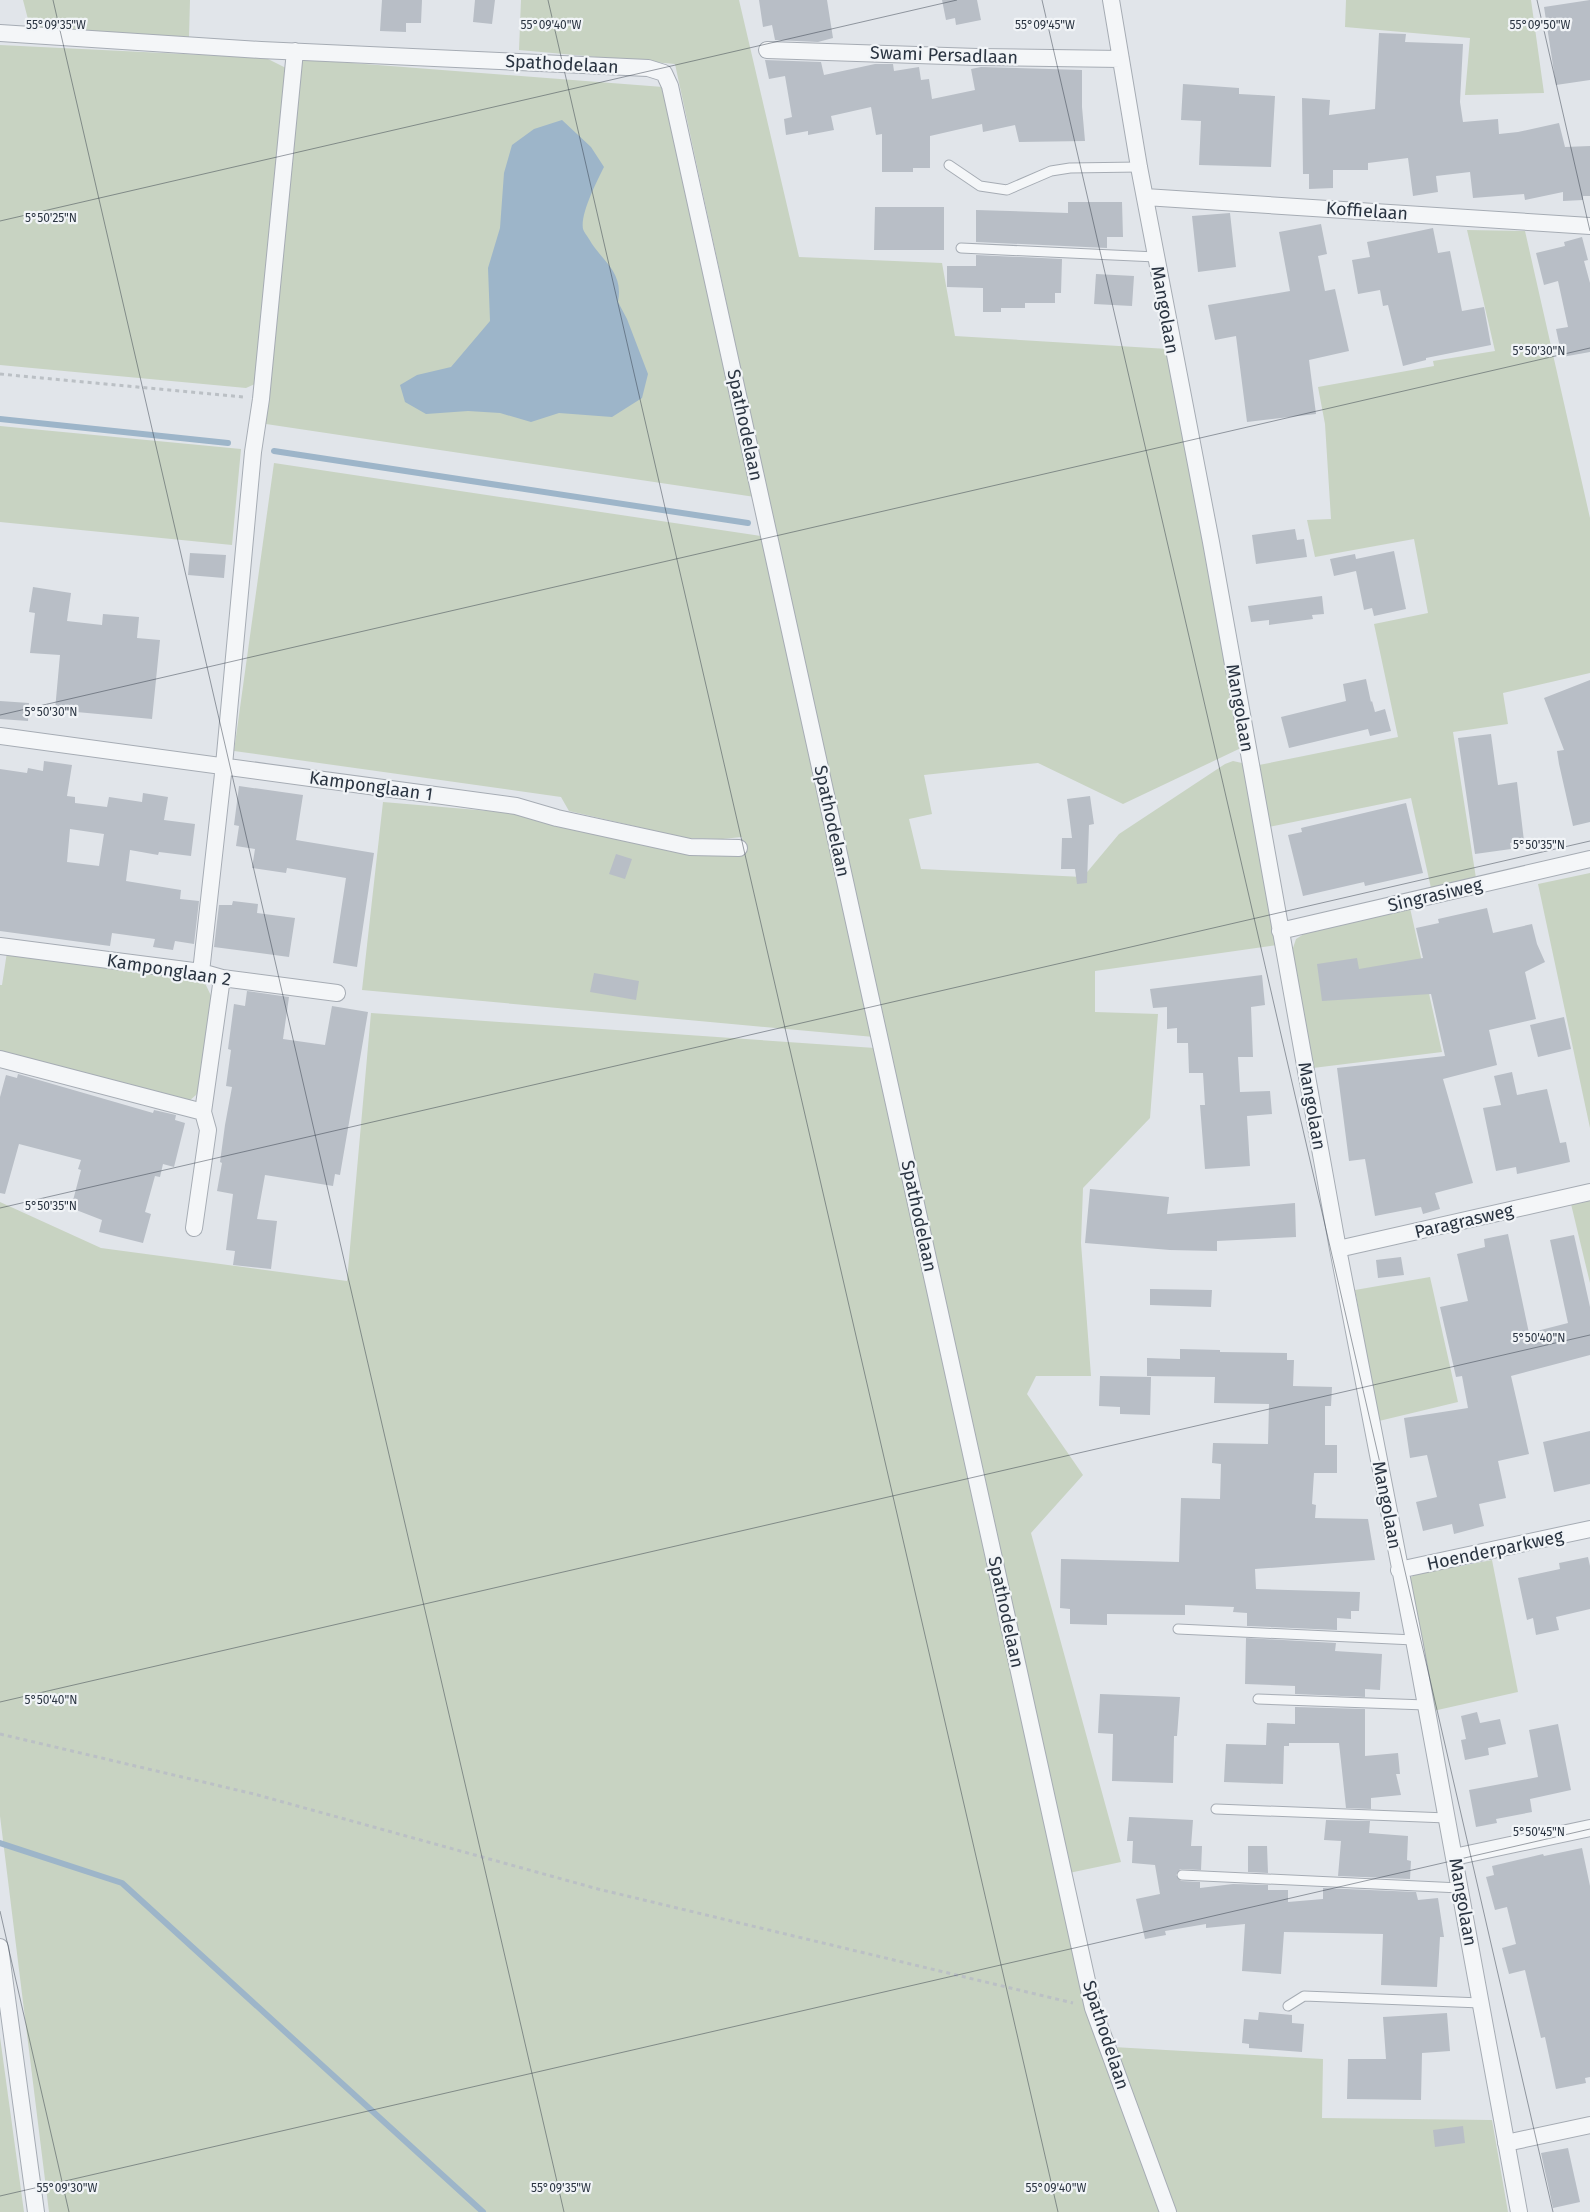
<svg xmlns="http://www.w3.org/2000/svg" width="1590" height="2212" font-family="'Fira Sans',sans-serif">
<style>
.green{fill:#c8d3c2}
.water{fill:#9db5c9}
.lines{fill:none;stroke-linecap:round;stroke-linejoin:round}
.stream{stroke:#9db5c9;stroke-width:6}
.building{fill:#b8bec6;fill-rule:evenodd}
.service-casing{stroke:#a6acb4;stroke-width:11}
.minor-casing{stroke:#a6acb4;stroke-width:18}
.path{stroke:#bbc0c5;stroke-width:3;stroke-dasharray:4 4;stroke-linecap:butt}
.service{stroke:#f4f6f8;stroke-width:9}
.minor{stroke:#f4f6f8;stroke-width:16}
.ticks{fill:none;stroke:#2a3441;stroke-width:1;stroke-opacity:0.45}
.labels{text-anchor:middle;stroke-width:4.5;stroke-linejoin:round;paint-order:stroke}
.street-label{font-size:18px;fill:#2a3441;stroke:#f1f4f7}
.ticks-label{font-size:12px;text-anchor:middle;fill:#2a3441;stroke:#f1f4f7;stroke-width:4.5;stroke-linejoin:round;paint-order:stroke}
</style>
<rect width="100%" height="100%" fill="#e1e5ea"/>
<!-- green -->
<path class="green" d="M23 0H190L189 37 30 27Z
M521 0H739L799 257 942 263 955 336 1168 349 1241 748 1123 804 1038 763 924 775 932 814 909 819 921 869 1083 877 1119 834 1225 764 1233 761 1242 763 1246 771 1277 945 1095 971V1012L1158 1014 1150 1118 1083 1188 1081 1243 1091 1376H1036L1027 1394 1083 1475 1031 1533 1121 1862 1069 1873 832 792 675 64 519 50Z
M1346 0H1531L1544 93 1465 95 1470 38 1345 27Z
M0 45 266 58 286 68 257 383 246 388 0 365Z
M300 59 663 87 755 497 266 424Z
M1467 230 1525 231 1590 518V673L1503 693 1508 724 1453 732 1476 878 1431 888 1411 798 1269 827 1259 765 1398 737 1374 624 1428 613 1414 539 1315 557 1307 520 1331 519 1325 424 1318 387 1434 366 1433 361 1495 351Z
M0 426 241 449 232 545 0 522Z
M274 463 761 536 824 826 874 1037 362 990 383 802 514 813 743 853 742 837 722 839 686 838 569 811 561 797 234 751Z
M1590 873V1128L1538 884Z
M1410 908 1442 1052 1313 1068 1292 951 1296 939 1307 932Z
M7 952 194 977 204 981 213 1000 200 1089 196 1095 189 1101 0 1052V985H2Z
M371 1013 875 1048 1083 1998 1162 2212H49L0 1816V1202L101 1248 347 1281Z
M1590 1200V1283L1571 1204Z
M1430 1277 1458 1402 1379 1421 1355 1290Z
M1492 1560 1518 1692 1433 1711 1409 1579 1414 1575Z
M0 2037 24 2212H0Z
M1113 2047 1323 2059 1322 2118 1492 2120 1508 2212H1174Z"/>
<!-- water -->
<path class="water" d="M562 120 591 147 604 167C597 181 580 214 583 229 584 232 587 236 589 239 602 262 624 271 618 302L627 319 648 374 642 398 612 417 559 413 531 422 500 413 468 411 426 414 405 402 400 385 417 375 451 367 490 321 488 268 500 228 504 173 512 145 534 129Z"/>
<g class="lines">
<!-- stream -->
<path class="stream" d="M0 419 228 443
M274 451 748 523
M0 1843 122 1883 483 2212"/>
</g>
<!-- building -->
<path class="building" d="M382 0H422L421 23H406V32L380 31Z
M475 0H495L492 24 473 22Z
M759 0H827L833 38 818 42 775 40 772 25 763 27Z
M942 0H977L981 20 956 25 955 18 946 20Z
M1590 0V80L1556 85 1544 7Z
M1379 33 1406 34 1405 42 1463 44 1460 102 1463 122 1498 119 1499 134 1518 132 1559 123 1565 147 1590 146V196H1583V200L1563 201V192L1525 200 1524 194 1473 198 1470 172 1436 176 1438 192 1413 196 1408 158 1368 163V170H1333V188L1309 189V174H1303L1302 98 1330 100 1329 115 1375 109Z
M765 60 821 62 824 75 875 64H893L894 71 919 67 921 80 929 79 932 99 975 90 971 69 981 67 1082 70V107L1085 141 1019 142 1015 125 983 132 982 124 930 136V168H913V172H882V134L876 135 871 107 831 116 834 130 808 135V131L786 135 784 119 792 117 785 76 769 79Z
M1183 84 1239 88V94L1275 96 1271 167 1199 165 1201 121 1181 120Z
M1068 202H1122L1123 237H1107V248L976 242V210L1068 213Z
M875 207H944V250H874Z
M1230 213 1236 267 1198 272 1192 216Z
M1321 224 1327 254 1318 256 1325 291 1335 289 1349 351 1309 360 1316 414 1247 422 1236 336 1215 340 1208 305 1290 291 1279 232Z
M1433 228 1438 253 1450 251 1462 311 1484 307 1491 345 1426 358V360L1403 366 1388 305 1383 306 1380 290 1358 294 1352 260 1370 257 1367 242Z
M1582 237 1588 260 1584 261 1590 283V352L1562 357 1556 329 1568 327 1558 281 1544 285 1536 253 1565 246 1564 242Z
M976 255 1062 259 1061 293H1055V303H1025V308H1001V312H983V288L947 287V266H976Z
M1096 274 1134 276 1132 306 1094 304Z
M1295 529 1297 540 1304 539 1307 557 1256 564 1252 535Z
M1394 551 1406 609 1374 616 1372 608 1364 610 1356 571 1334 576 1330 559 1355 554 1356 559Z
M190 553 226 555 224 578 188 575Z
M33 587 71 593 67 621 102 625 103 614 139 617 137 638 160 640 152 719 55 710 60 655 30 653 35 613 29 612Z
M1322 596 1324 614 1312 615 1313 619 1269 625V620L1251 622 1248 606Z
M1366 679 1371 702 1372 701 1375 712 1385 709 1391 731 1370 736 1368 729 1289 748 1281 717 1346 701 1343 684Z
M1590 680V822L1573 826 1559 764 1557 751 1564 750 1544 698Z
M0 701 29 703 28 721 0 719Z
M1491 734 1498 785 1517 782 1524 841 1510 843 1511 849 1475 854 1458 738Z
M44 761 72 765 67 796 75 797V803L107 807 109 797 142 802 143 793 168 797 164 820 195 824 191 856 159 852 158 855 130 850 126 881 181 890 180 899 199 901 194 944 175 941 173 950 153 947 155 939 112 933 110 946 0 931V769L27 773 28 768 43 771ZM70 829 104 834 99 866 67 862Z
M239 786 303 795 296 840 374 853 357 967 333 963 346 878 287 868 286 873 252 868 255 849 236 846 239 826 234 825Z
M1090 796 1094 824 1089 825 1087 883 1077 884 1075 869H1061L1062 838H1072L1067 799Z
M1406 803 1423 873 1365 886 1364 882 1303 896 1288 835 1302 832 1301 828Z
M616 854 632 859 625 879 609 874Z
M233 901 258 904 257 913 295 918 289 957 214 947 219 905H232Z
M1487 908 1493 933 1532 924 1537 944 1545 962 1525 972 1536 1019 1489 1030 1497 1065 1443 1079 1473 1183 1435 1193 1440 1209 1423 1214 1421 1207 1375 1216 1365 1159 1349 1161 1337 1068 1445 1056 1431 994 1322 1001 1317 964 1357 958 1359 969 1423 958 1416 928 1439 923 1438 919Z
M594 973 639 981 636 1000 590 992Z
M1262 975 1265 1005 1251 1007 1253 1057H1238L1240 1092 1270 1091 1272 1114 1247 1116 1250 1166 1205 1169 1200 1105H1205L1203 1073H1189L1188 1043H1177V1028L1167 1029V1007L1153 1008 1150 989Z
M247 991 289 997 283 1039 325 1045 332 1006 368 1012 340 1175 335 1174 333 1186 265 1175 257 1219 277 1221 271 1269 233 1265 235 1251 226 1250 233 1194 217 1191 222 1163 220 1162 225 1125 232 1087 226 1086 231 1050 228 1049 234 1004 245 1006Z
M1564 1017 1571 1049 1538 1057 1530 1025Z
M1512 1072 1517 1095 1547 1089 1560 1143 1566 1142 1570 1162 1517 1174 1516 1167 1496 1171 1483 1108 1501 1105 1494 1076Z
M18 1074 153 1113 154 1110 176 1115 175 1120 185 1123 174 1167 163 1164 160 1177 155 1176 145 1212 151 1214 143 1243 99 1232 102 1220 71 1208 81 1170 78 1169 81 1160 19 1144 5 1194 0 1193V1097L6 1075 17 1078Z
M1090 1189 1169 1197 1167 1214 1295 1203 1296 1237 1217 1241V1251L1170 1250 1085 1243Z
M1508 1234 1529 1333 1568 1323 1550 1240 1574 1235 1590 1307V1355L1511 1376 1529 1454 1498 1461 1506 1498 1479 1504 1484 1526 1454 1534 1452 1524 1423 1531 1416 1502 1437 1497 1427 1455 1410 1458 1404 1418 1468 1408 1462 1376 1456 1377 1440 1307 1468 1301 1457 1254 1485 1247 1484 1239Z
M1401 1257 1404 1275 1378 1278 1376 1260Z
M1150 1289 1212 1290 1211 1307 1150 1305Z
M1180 1349 1220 1350V1352L1287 1353V1360H1294L1293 1386 1332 1387 1331 1406H1325V1445H1337V1473H1314L1312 1504 1316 1505 1315 1518 1368 1519 1375 1560 1255 1569 1256 1589 1360 1592 1359 1611H1351V1619L1337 1618V1630L1247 1626V1613L1233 1612 1234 1607 1185 1605V1615L1107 1614V1625L1070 1624V1609L1060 1608 1061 1559 1179 1562 1181 1498 1220 1499 1221 1464 1212 1463 1213 1443 1268 1444 1269 1404 1214 1403 1215 1377 1147 1376V1358L1180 1359Z
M1100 1376 1151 1377 1150 1415 1120 1414V1407L1099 1406Z
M1590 1431V1484L1554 1492 1543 1442Z
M1588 1557 1590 1566V1609L1556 1617 1559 1630 1536 1635 1533 1618 1527 1620 1518 1578 1560 1569 1559 1563Z
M1246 1638 1336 1643 1335 1651 1382 1654 1380 1690 1365 1689V1697L1295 1694V1686L1245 1684Z
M1100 1694 1180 1697 1177 1736H1174L1173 1783 1112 1781 1113 1734 1098 1733Z
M1295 1707 1365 1709V1756L1398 1753 1400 1774H1396L1401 1795 1371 1798V1809L1346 1808 1339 1743H1289V1746H1284L1283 1784 1224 1782 1226 1744 1266 1745 1267 1723 1295 1724Z
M1477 1712 1480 1723 1500 1719 1506 1744 1488 1748 1489 1755 1465 1760 1461 1740 1466 1739 1461 1716Z
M1558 1724 1571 1790 1530 1799 1532 1812 1496 1819 1497 1823 1476 1827 1469 1790 1538 1777 1529 1730Z
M1129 1817 1193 1820 1191 1846H1202L1201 1870 1180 1869 1176 1875 1181 1881 1200 1882V1888L1233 1884 1268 1885V1890H1288V1902L1323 1899V1888L1416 1892 1418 1900 1438 1898 1444 1937H1440L1437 1987 1381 1985 1383 1934 1284 1932 1281 1974 1242 1971 1245 1924 1206 1928V1924L1165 1931 1166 1935 1145 1939 1136 1899 1160 1894 1155 1865 1132 1863 1133 1841H1127Z
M1326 1820 1370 1821 1369 1833 1408 1836 1407 1860 1411 1861 1410 1879 1338 1876 1341 1841 1324 1840Z
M1248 1846H1267L1268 1873 1248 1872Z
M1582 1848 1590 1886V2077L1585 2078 1586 2083 1556 2089 1545 2037 1541 2038 1525 1970 1509 1974 1502 1948 1516 1944 1507 1907 1495 1910 1486 1877 1494 1875 1492 1866 1543 1854 1544 1856Z
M1259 2012 1292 2015V2023L1304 2024 1302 2052 1249 2048V2044L1242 2043 1244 2019 1258 2020Z
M1447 2013 1450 2051 1422 2053 1421 2100 1347 2099 1348 2059H1386L1383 2017Z
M1463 2126 1465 2143 1435 2147 1433 2130Z
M1568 2148 1580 2202 1553 2208 1541 2153Z"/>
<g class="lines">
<defs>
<path id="service" d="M949 165 980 186 1007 190 1051 171 1070 168 1139 167
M961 248 1156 257
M1178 1629 1414 1640
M1258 1699 1426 1705
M1216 1809 1447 1818
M1182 1875 1460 1888
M1288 2006 1304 1996 1481 2003"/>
<path id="minor" d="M1111 0 1139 167 1211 542 1338 1249 1414 1640 1519 2212
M0 33 261 50 648 68 664 73 670 86 1093 2008 1168 2212
M767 50 977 57 1121 59
M1145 197 1590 226
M0 736 516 806 557 818 690 847 739 848
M1280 931 1590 859
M0 946 201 972 222 978 337 993
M201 972 224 765 253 452 261 399 295 51
M0 1059 203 1112 222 978
M194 1228 208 1130 203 1112
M1338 1249 1590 1192
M1399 1570 1590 1529
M1454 1857 1590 1828
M0 1947 36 2212
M1506 2143 1590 2125"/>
</defs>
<!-- service casing -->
<use href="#service" class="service-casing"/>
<!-- minor casing -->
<use href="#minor" class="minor-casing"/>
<!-- path -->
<path class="path" d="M0 374 243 397
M0 1734 254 1794 598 1889 1073 2003"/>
<!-- service -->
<use href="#service" class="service"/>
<!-- minor -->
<use href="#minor" class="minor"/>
</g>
<!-- ticks -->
<path class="ticks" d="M53 0 564 2212M548 0 1058 2212M1042 0 1553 2212M1537 0 1590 231M0 221 957 0M0 715 1590 348M0 1208 1590 841M0 1702 1590 1335M0 1911 69 2212M0 2196 1590 1829"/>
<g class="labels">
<!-- street labels -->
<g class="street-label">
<text transform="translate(944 55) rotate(2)" y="6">Swami Persadlaan</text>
<text transform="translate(562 64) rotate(3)" y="6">Spathodelaan</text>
<text transform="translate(1367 211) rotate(4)" y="6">Koffielaan</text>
<text transform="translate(1165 310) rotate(80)" y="6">Mangolaan</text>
<text transform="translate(745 425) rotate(78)" y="6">Spathodelaan</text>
<text transform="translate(1240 708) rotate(80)" y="6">Mangolaan</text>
<text transform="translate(371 786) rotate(8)" y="6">Kamponglaan 1</text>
<text transform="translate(832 821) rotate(78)" y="6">Spathodelaan</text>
<text transform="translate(1435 895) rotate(-13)" y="6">Singrasiweg</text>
<text transform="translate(169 970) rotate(9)" y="6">Kamponglaan 2</text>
<text transform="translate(1312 1106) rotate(80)" y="6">Mangolaan</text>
<text transform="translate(919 1216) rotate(78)" y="6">Spathodelaan</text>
<text transform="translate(1464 1221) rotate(-13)" y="6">Paragrasweg</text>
<text transform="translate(1387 1505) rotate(79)" y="6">Mangolaan</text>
<text transform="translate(1495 1550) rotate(-12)" y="6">Hoenderparkweg</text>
<text transform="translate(1006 1612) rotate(78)" y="6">Spathodelaan</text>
<text transform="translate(1463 1902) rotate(80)" y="6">Mangolaan</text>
<text transform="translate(1106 2035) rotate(72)" y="6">Spathodelaan</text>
</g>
</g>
<g class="ticks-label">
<text x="56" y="29">55°09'35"W</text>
<text x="551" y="29">55°09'40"W</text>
<text x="1045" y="29">55°09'45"W</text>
<text x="1540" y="29">55°09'50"W</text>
<text x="51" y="222">5°50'25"N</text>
<text x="1539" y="355">5°50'30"N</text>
<text x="51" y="716">5°50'30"N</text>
<text x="1539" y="849">5°50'35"N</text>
<text x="51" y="1210">5°50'35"N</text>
<text x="1539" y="1342">5°50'40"N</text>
<text x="51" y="1704">5°50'40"N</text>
<text x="1539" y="1836">5°50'45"N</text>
<text x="67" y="2192">55°09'30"W</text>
<text x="561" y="2192">55°09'35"W</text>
<text x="1056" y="2192">55°09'40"W</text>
</g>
</svg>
